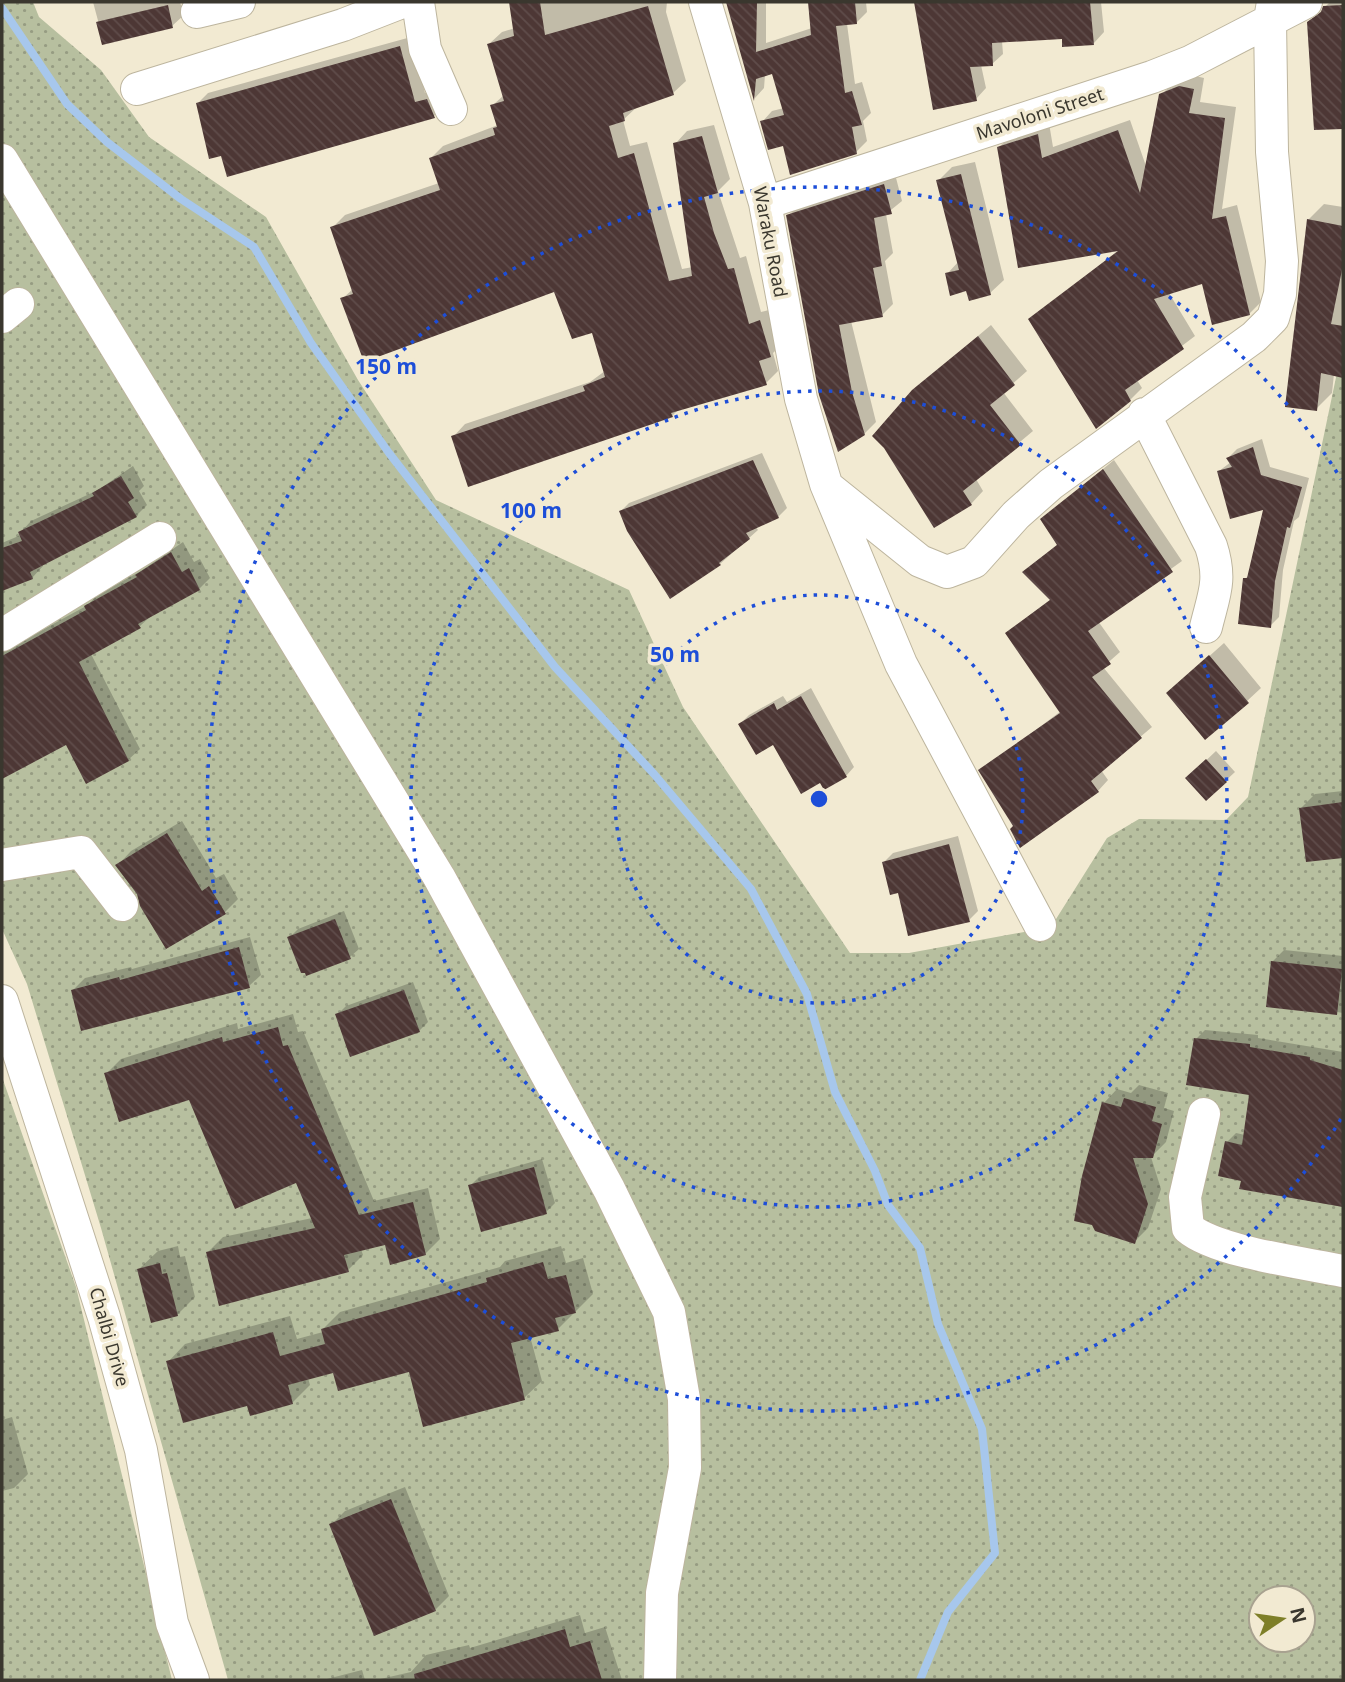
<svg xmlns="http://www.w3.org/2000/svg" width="1345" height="1682" font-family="'Noto Sans',sans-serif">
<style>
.garden{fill:url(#garden-dots);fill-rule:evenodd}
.shadow{fill:#0003}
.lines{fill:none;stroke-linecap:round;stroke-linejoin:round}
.stream{stroke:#a7c7ec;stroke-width:8}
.building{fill:url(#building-back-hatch)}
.minor-casing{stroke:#bdb59e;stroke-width:34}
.minor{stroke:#fff;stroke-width:32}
.ring{fill:none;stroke:#1d4ed8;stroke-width:3.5;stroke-dasharray:3.5 7}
.labels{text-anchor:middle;stroke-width:7;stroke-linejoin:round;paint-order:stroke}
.street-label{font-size:18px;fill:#3a372e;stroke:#f2ead2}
.centre{fill:#1d4ed8;stroke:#f2ead2;stroke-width:3.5}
.ring-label{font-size:21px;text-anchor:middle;font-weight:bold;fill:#1d4ed8;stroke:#f2ead2;stroke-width:7;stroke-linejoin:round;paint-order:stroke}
</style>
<defs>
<pattern id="garden-dots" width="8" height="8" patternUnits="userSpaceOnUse" patternTransform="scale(1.75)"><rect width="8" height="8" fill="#b7bf9f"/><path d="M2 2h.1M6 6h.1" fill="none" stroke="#969c82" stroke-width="1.8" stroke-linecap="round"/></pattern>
<pattern id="building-back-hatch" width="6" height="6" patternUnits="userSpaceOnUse" patternTransform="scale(1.75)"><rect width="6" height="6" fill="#4d3735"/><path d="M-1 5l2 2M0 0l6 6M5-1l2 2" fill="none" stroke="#5f4c4a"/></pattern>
</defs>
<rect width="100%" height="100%" fill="#f2ead2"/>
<!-- garden -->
<path class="garden" d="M2 2H33L39 17 101 70 149 137 266 217 358 380 436 500 629 590 683 707 850 953H909L1051 927 1107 838 1139 819 1226 820 1248 797 1343 344V1680H228L101 1228 27 984 2 929ZM1261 1598H1303V1640H1261Z
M2 1077 76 1287 172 1680H2Z"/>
<!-- shadow -->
<path class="shadow" d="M93 2H180L184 15 172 26 104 43Z
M511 2H667L666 12 686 81 673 93 638 106 623 120 630 146 647 142 682 269 693 267 675 144 687 131 714 125 730 179 718 191 740 258 746 256 761 312 773 309 783 343 773 353 778 371 766 383 679 409 672 416 453 437 465 424 590 382 605 371 593 331 555 289 342 299 353 289 332 228 345 215 439 183 431 158 443 146 498 125 492 106 504 95 489 44 502 32 515 28Z
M728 2H766V43L812 28 809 2H866L867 12 856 23 847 24 855 84 862 82 871 113 863 121 867 141 856 152 784 144 762 122 772 111 784 108 773 72 765 75 764 88 755 98Z
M916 2H1101L1104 32 1094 43 1063 37 1002 41 1003 54 992 64 981 65 986 88 976 99 934 108Z
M1330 2H1343V128L1316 129 1309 23Z
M411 37 425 93 437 89 445 106 434 116 222 154 198 103 208 93Z
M1191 75 1204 78 1200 102 1236 107 1222 209 1237 205 1261 302 1249 314 1203 282 1169 293 1195 336 1137 380 1142 388 1130 400 1031 319 1120 249 999 147 1011 136 1049 123 1053 147 1130 120 1147 169 1161 95 1173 83Z
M975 162 1004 280 990 293 967 289 947 274 959 261 938 181 952 167Z
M895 174 902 201 886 214 893 253 885 261 893 304 882 315 851 321 876 422 864 434 788 216 799 205Z
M1324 204 1343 207V376L1334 374 1332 393 1316 409 1308 220Z
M991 325 1027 371 1003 392 1033 431 976 479 983 491 971 504 885 446 913 391Z
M1262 439 1270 467 1309 478 1299 517 1294 521 1283 570 1279 617 1270 626 1245 579 1250 574 1265 508 1219 471 1231 462 1228 458 1237 449Z
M762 453 787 508 778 517 756 527 758 530 720 564 621 511 629 503Z
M1114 460 1182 561 1098 621 1120 652 1103 667 1152 727 1101 770 1108 780 1098 791 1015 826 981 771 1061 711 1007 633 1051 599 1024 572 1059 543 1042 519Z
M133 466 144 486 139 491 147 505 136 516 42 564 43 566 32 578 2 589V543L21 535 20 533 31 521 98 490Z
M183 542 194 562 200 559 210 578 199 589 151 616 140 626 91 654 140 749 128 760 87 781 67 743 8 773 2 761V652L88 605 97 595 141 571Z
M1224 643 1261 688 1247 701 1168 693Z
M811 688 854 767 846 776 740 724 749 715 783 696 787 702Z
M1216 751 1235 772 1206 799 1197 769Z
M1343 791V856L1307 861 1301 808 1315 794Z
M182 821 216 878 224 874 238 899 225 912 138 893 118 865 131 851Z
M958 836 978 911 969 920 899 891 884 862 893 853Z
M344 911 359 949 350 957 289 938 298 929Z
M250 937 261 975 249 986 73 990 85 978 131 967 132 969Z
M1284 950 1343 956V1013L1337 1012 1272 962Z
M413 982 428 1022 419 1031 337 1015 346 1006Z
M293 1014 298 1032 303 1031 374 1201 428 1188 440 1239 425 1254 386 1243 361 1249 363 1255 348 1270 208 1252 223 1237 312 1218 297 1181 190 1098 106 1074 121 1059 237 1023 238 1029Z
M1205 1030 1258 1035V1038L1343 1052V1207L1241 1188 1243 1180 1227 1142 1236 1133 1245 1135 1251 1094 1196 1039Z
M1139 1085 1168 1093 1164 1108 1174 1111 1166 1142 1151 1157 1161 1189 1148 1228 1134 1242 1104 1103 1117 1089 1131 1093Z
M542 1159 555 1203 546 1212 470 1186 479 1177Z
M178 1246 180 1257 185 1256 195 1297 177 1315 139 1269 158 1251Z
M561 1246 566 1263 583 1258 593 1294 558 1329 530 1336 542 1381 524 1398 411 1370 334 1371 308 1378 310 1385 292 1403 248 1404 168 1362 185 1344 290 1316 297 1339 323 1332V1329L340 1312 500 1267 505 1261Z
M12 1417 28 1474 14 1488 2 1491V1420Z
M405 1487 449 1596 435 1610 331 1525 345 1511Z
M580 1615 585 1633 605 1627 622 1680H376L411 1672 426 1655 469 1645 470 1648Z
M362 1670 365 1680H323Z"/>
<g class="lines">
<!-- stream -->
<path class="stream" d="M2 8 67 104 107 142 181 199 254 247 311 343 389 453 555 667 654 774 751 889 807 994 835 1092 875 1171 888 1205 920 1248 938 1324 982 1429 995 1553 948 1612 920 1680"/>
</g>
<!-- building -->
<path class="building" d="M509 2H540L545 35 648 6 674 95 623 113 625 121 609 126 618 158 634 153 669 281 692 276 673 143 702 136 718 193 704 197 714 233 728 269 734 268 749 324 760 320 771 357 759 361 767 385 671 413 673 417 468 487 451 436 585 391 583 386 605 377 592 333 572 339 554 292 364 362 340 298 353 294 330 227 440 190 429 158 495 135 493 128 497 127 490 105 504 101 487 44 514 36Z
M726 2H757L756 52 811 35 808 2H855L857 24 836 26 845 93 852 91 862 125 852 127 857 154 790 175 783 146 768 150 760 121 784 115 772 74 756 79 754 101Z
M914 2H1090L1094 45 1062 47V39L992 43 993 66 970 67 977 101 933 110Z
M168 5 173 28 102 45 96 22Z
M1343 5V129L1314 130 1307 22 1321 12 1323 6Z
M400 46 415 102 427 99 435 118 227 177 221 156 209 159 196 103Z
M1179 86 1194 89 1189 113 1225 118 1212 219 1226 216 1250 315 1212 325 1202 284 1154 299 1184 349 1125 390 1131 401 1096 429 1028 319 1118 251 1018 268 997 147 1038 134 1042 158 1118 130 1140 193 1159 94Z
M961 174 991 295 969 301 966 291 950 296 945 273 959 270 936 180Z
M884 184 892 214 874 218 882 266 873 268 883 317 839 325 852 392 865 435 838 452 819 395 786 215Z
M1307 219 1343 226V265L1331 324 1343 326V378L1321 373 1317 411 1285 407Z
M978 336 1015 385 990 405 1021 445 963 491 972 505 934 528 884 448 872 436 912 390Z
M1253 447 1261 475 1302 487 1290 528 1287 527 1275 581 1271 628 1238 624 1243 578H1247L1263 510 1230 519 1217 471 1232 467 1226 458Z
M753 460 779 518 746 533 750 539 719 563 721 565 670 599 627 531 619 511Z
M1103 469 1173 572 1088 631 1111 664 1092 677 1142 738 1091 781 1099 792 1020 848 1010 829 1013 826 978 770 1060 713 1005 633 1050 600 1022 572 1057 545 1040 519Z
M121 476 134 498 128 502 137 517 30 572 33 579 2 591V548L22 541 18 532 94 496 92 493Z
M171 552 182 572 189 568 200 590 138 624 141 628 79 662 129 761 86 784 66 745 2 779V656L86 610 84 606 137 577 135 575Z
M1209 655 1249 703 1205 740 1166 693Z
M801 696 847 777 824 790 820 783 801 794 773 745 756 755 738 724 774 703 777 710Z
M1206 759 1227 782 1206 801 1185 778Z
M1343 802V858L1306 862 1299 808Z
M167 833 202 891 209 886 226 914 166 949 140 906 137 894 115 865Z
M949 844 970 922 908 936 898 893 890 895 882 862Z
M335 919 351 959 306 976 305 973H301L287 937Z
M239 947 250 988 81 1031 71 990 119 977 120 980Z
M1271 961 1342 969 1337 1015 1266 1007Z
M404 990 420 1032 350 1057 335 1014Z
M278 1027 283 1046 288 1045 359 1215 413 1202 426 1255 390 1265 385 1245 344 1255 349 1272 219 1306 206 1252 315 1228 296 1183 235 1209 189 1100 119 1122 104 1073 222 1037 223 1042Z
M1194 1038 1250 1044V1047L1310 1057V1060L1343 1070V1207L1239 1189 1241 1181 1218 1176 1225 1141 1242 1145 1249 1095 1186 1085Z
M1124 1098 1156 1107 1152 1121 1162 1124 1153 1158H1133L1148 1204 1135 1244 1095 1231 1092 1225 1074 1221 1082 1176 1102 1102 1121 1107Z
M534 1167 547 1214 481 1232 468 1185Z
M543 1262 548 1279 566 1275 576 1313 555 1318 559 1331 511 1343 525 1400 423 1427 409 1372 338 1391 333 1373 288 1385 293 1404 250 1416 247 1406 183 1423 166 1361 273 1332 280 1356 325 1344 321 1329 487 1282 486 1278Z
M160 1263 162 1274 167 1273 178 1316 151 1323 137 1269Z
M391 1499 436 1611 374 1636 329 1524Z
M565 1629 570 1647 590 1641 602 1680H415L414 1674Z"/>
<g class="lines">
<defs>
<path id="minor" d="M418 2 425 49 451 109
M705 2 765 203 801 399 826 484 901 664 1040 925
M197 12 239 2
M137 89 343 25 402 2
M2 160 439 877 609 1189 669 1312 684 1399 685 1468 662 1593 660 1680
M765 203 1152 77 1190 62 1306 2
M2 317 18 304
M1144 414 1211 546C1222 580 1214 594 1206 627
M829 488 920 561 947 572 974 562 1016 515 1051 484 1254 337 1273 318 1280 294 1282 261 1272 152 1270 20 1273 2
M2 635 160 538
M2 865 81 852 122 905
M2 1001 104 1317 141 1450 172 1623 193 1680
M1204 1114 1185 1197 1188 1228C1216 1252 1305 1263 1343 1271"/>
</defs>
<!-- minor casing -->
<use href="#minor" class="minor-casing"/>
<!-- minor -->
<use href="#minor" class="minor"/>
</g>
<!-- distance rings -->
<g class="ring">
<circle cx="819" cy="799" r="204"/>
<circle cx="819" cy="799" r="408"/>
<path d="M1341 1119A612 612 0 1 1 1341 479"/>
</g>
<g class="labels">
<!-- street labels -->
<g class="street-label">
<text transform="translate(1040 114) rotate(-18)" y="6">Mavoloni Street</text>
<text transform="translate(770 242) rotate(79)" y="6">Waraku Road</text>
<text transform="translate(109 1337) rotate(74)" y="6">Chalbi Drive</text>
</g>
</g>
<circle cx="819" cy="799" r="10" class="centre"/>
<g class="ring-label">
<text x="386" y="374">150 m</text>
<text x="531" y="518">100 m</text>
<text x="675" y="662">50 m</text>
</g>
<!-- border -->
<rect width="1345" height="1682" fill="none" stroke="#3a372e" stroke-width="7"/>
<!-- north arrow -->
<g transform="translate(1282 1619) rotate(77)"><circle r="33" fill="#f2ead2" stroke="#a8a290" stroke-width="2"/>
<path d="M0-5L12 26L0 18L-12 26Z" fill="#7e7f28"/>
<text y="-10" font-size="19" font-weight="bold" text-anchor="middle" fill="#3a372e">N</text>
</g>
</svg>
